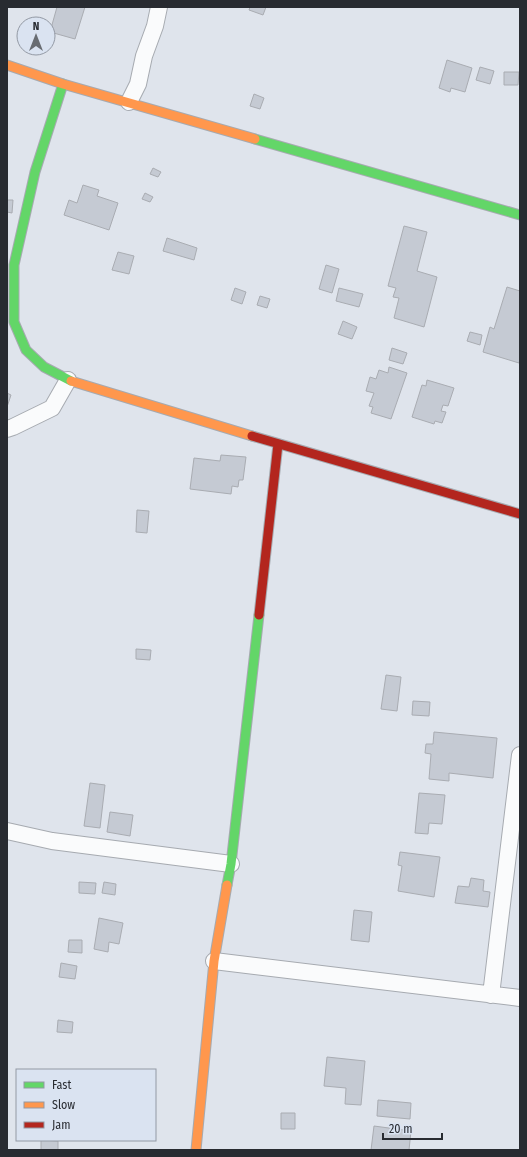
<svg xmlns="http://www.w3.org/2000/svg" width="527" height="1157" font-family="'Fira Sans Condensed',sans-serif">
<style>
.building{fill:#c5cad3;stroke:#a9acb2}
.lines{fill:none;stroke-linecap:round;stroke-linejoin:round}
.street-casing{stroke:#a6aab0;stroke-width:18}
.fast-casing{stroke:#a6aab0;stroke-width:11}
.slow-casing{stroke:#a6aab0;stroke-width:11}
.jam-casing{stroke:#a6aab0;stroke-width:11}
.street{stroke:#fafbfc;stroke-width:16}
.fast{stroke:#63d668;stroke-width:9}
.slow{stroke:#ff974d;stroke-width:9}
.jam{stroke:#b3261e;stroke-width:9}
</style>
<rect width="100%" height="100%" fill="#dfe4ec"/>
<!-- building -->
<path class="building" d="M57 7H85L75 39 50 32Z
M250 7H266L263 15 249 10Z
M447 60 472 68 465 92 451 88 450 92 439 88Z
M480 67 494 71 490 84 476 80Z
M504 72H519L518 85H504Z
M254 94 264 98 260 109 250 106Z
M153 168 161 172 158 177 150 174Z
M83 185 99 190 97 196 118 203 109 230 64 215 69 200 77 203Z
M145 193 153 197 150 202 142 199Z
M7 200H13L12 213 7 212Z
M404 226 427 232 417 271 437 277 424 327 394 318 399 298 393 297 396 288 388 286Z
M167 238 197 248 194 260 163 251Z
M118 252 134 256 129 274 112 270Z
M326 265 339 269 332 293 319 289Z
M507 287 520 291V359L519 363 483 352 490 327 494 329Z
M235 288 246 292 242 304 231 300Z
M339 288 363 294 359 307 336 301Z
M260 296 270 299 267 308 257 305Z
M343 321 357 327 352 339 338 334Z
M470 332 482 335 480 345 467 341Z
M392 348 407 353 403 364 389 360Z
M389 367 407 373 391 419 371 413 373 407 369 406 374 393 366 391 370 377 376 379 379 370 388 373Z
M427 380 454 388 448 406 443 405 441 411 446 412 442 423 435 421 434 424 412 417 422 385 426 386Z
M7 393 11 395 7 407Z
M221 455 246 457 243 480H239L238 487 232 486 231 494 190 489 194 458 220 461Z
M137 510 149 511 147 533 136 532Z
M136 649 151 650 150 660 136 659Z
M386 675 401 677 397 711 381 709Z
M413 701 430 702 429 716 412 715Z
M434 732 497 738 493 778 449 773V781L429 779 431 754 425 753 426 744H433Z
M90 783 105 785 100 828 84 826Z
M419 793 445 795 442 824 429 823 428 834 415 833Z
M110 812 133 815 130 836 107 832Z
M400 852 440 857 434 897 398 891 402 866 398 865Z
M471 878 484 880 483 891 490 892 488 907 455 903 458 886 469 887Z
M79 882 96 883 95 894 79 893Z
M104 882 116 884 115 895 102 893Z
M354 910 372 912 369 942 351 940Z
M99 918 123 923 119 944 109 942 108 952 94 949Z
M69 940H82V953L68 952Z
M61 963 77 966 75 979 59 977Z
M58 1020 73 1022 72 1033 57 1032Z
M327 1057 365 1061 361 1105 345 1104 346 1088 324 1086Z
M378 1100 411 1103 410 1119 377 1116Z
M281 1113H295V1129H281Z
M374 1126 411 1131 409 1150H371Z
M41 1140 58 1141V1150H41Z"/>
<g class="lines">
<defs>
<path id="street" d="M129 102 138 84 144 56 155 26 159 7
M7 429 13 427 52 408 68 380
M7 831 52 841 231 864
M214 961 520 998
M491 995 520 755"/>
<path id="fast" d="M63 84 35 172 14 265V322L26 350 44 367 71 381
M255 139 520 215
M227 885 231 864 259 615"/>
<path id="slow" d="M7 65 63 84 255 139
M71 381 252 436
M196 1150 214 961 227 885"/>
<path id="jam" d="M252 436 520 514
M259 615 278 444"/>
</defs>
<!-- street casing -->
<use href="#street" class="street-casing"/>
<!-- fast casing -->
<use href="#fast" class="fast-casing"/>
<!-- slow casing -->
<use href="#slow" class="slow-casing"/>
<!-- jam casing -->
<use href="#jam" class="jam-casing"/>
<!-- street -->
<use href="#street" class="street"/>
<!-- fast -->
<use href="#fast" class="fast"/>
<!-- slow -->
<use href="#slow" class="slow"/>
<!-- jam -->
<use href="#jam" class="jam"/>
</g>
<!-- border -->
<rect width="527" height="1157" fill="none" stroke="#282b31" stroke-width="16"/>
<!-- legend -->
<rect x="16" y="1069" width="140" height="72" fill="#dae3f1" stroke="#9399a4"/>
<rect x="24" y="1082" width="20" height="6" fill="#63d668" stroke="#9399a4"/>
<text x="52" y="1089" font-size="12" fill="#282b31">Fast</text>
<rect x="24" y="1102" width="20" height="6" fill="#ff974d" stroke="#9399a4"/>
<text x="52" y="1109" font-size="12" fill="#282b31">Slow</text>
<rect x="24" y="1122" width="20" height="6" fill="#b3261e" stroke="#9399a4"/>
<text x="52" y="1129" font-size="12" fill="#282b31">Jam</text>
<!-- north arrow -->
<g transform="translate(36 36)"><circle r="19" fill="#dae3f1" stroke="#9399a4"/>
<path d="M0-3L7 15L0 10L-7 15Z" fill="#686c72"/>
<text y="-6" font-size="11" font-weight="bold" text-anchor="middle" fill="#282b31">N</text>
</g>
<!-- scale -->
<path d="M383 1133v6h59v-6" fill="none" stroke="#282b31" stroke-width="2"/>
<text x="389" y="1133" font-size="12" fill="#282b31" stroke="#dae3f1" stroke-width="3" paint-order="stroke">20 m</text>
</svg>
